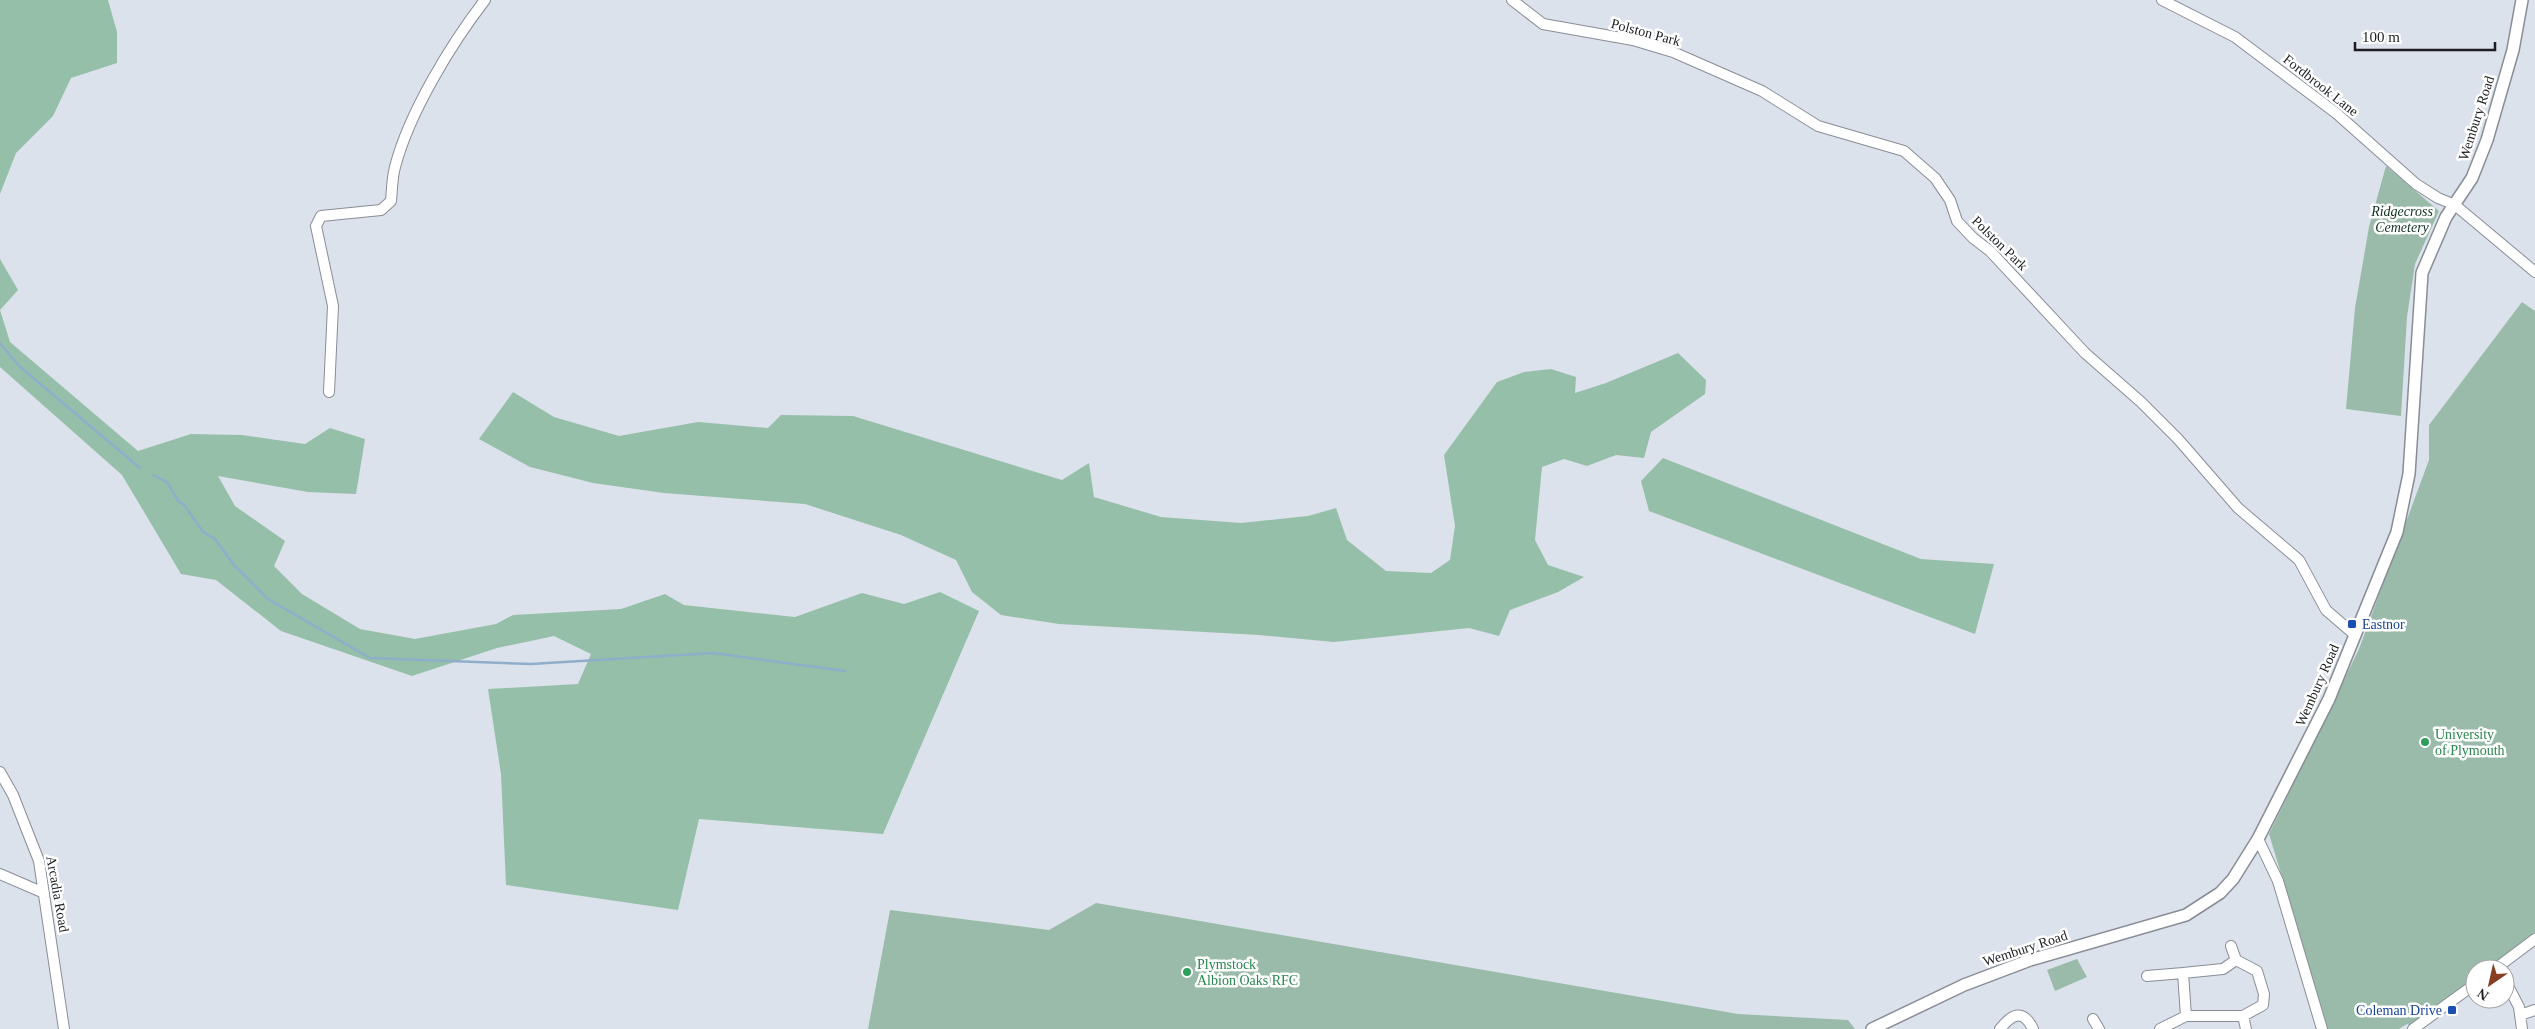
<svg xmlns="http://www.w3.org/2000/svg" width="2535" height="1029" font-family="'Times New Roman',serif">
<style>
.green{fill:#9abbaa}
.forest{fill:#96bfa9}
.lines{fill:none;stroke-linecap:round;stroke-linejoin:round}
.stream{stroke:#8faeca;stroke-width:2.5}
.minor-casing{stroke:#888d96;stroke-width:12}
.tertiary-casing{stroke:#888d96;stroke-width:14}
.minor{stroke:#fff;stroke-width:10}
.tertiary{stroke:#fff;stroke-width:11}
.transit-dot{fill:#1a4fb4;stroke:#fff;stroke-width:2}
.leisure-dot{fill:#2e9e5b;stroke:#fff;stroke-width:2}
.labels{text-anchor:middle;stroke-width:5;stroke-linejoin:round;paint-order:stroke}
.street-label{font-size:14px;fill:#1b1d20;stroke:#fff}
.park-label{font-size:14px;font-style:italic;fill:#0d3021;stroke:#fff}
.transit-label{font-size:14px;fill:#164399;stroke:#fff;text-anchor:start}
.leisure-label{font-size:14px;fill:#27864d;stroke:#fff;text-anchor:start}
</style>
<rect width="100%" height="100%" fill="#dbe2eb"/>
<!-- green -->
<path class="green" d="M2386 166 2439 211 2415 264 2407 317 2401 416 2346 409 2355 308 2369 227Z
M2522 302 2535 311V932L2489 969H2475V980L2414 1028 2407 1024 2399 1029H2328L2269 834 2359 649 2429 460V425Z
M1096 903 1738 1014 1848 1020 1855 1029H868L890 910 1049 930Z
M2077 959 2087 977 2055 991 2047 970Z"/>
<!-- forest -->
<path class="forest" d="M0 0H108L117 32V63L71 78 53 116 16 153 0 194Z
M0 259 18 290 0 310 10 342 138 451 191 434 242 435 305 444 330 428 365 439 356 494 308 492 218 476 235 506 285 541 274 566 302 594 360 629 415 639 496 624 513 615 621 609 665 594 684 605 795 617 862 593 904 604 940 592 979 611 883 834 699 819 678 910 506 885 501 774 488 689 578 684 591 654 554 636 497 648 412 676 281 631 216 580 181 574 122 475 0 367Z
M1678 353 1706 380 1705 394 1651 432 1644 458 1616 455 1587 466 1564 459 1542 467 1535 540 1548 565 1584 577 1558 592 1510 610 1499 636 1469 628 1334 642 1259 635 1059 624 1001 615 972 592 956 560 901 535 805 504 664 493 593 483 530 467 479 439 513 392 554 417 619 436 698 422 768 428 781 415 853 416 1062 480 1089 463 1094 497 1161 517 1241 523 1308 516 1336 508 1347 540 1386 571 1431 573 1450 560 1455 526 1444 455 1497 382 1524 372 1551 369 1576 377 1575 393 1606 383Z
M1663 458 1921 559 1994 564 1975 634 1649 511 1641 481Z"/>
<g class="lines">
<!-- stream -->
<path class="stream" d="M0 343 19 366 140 468
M153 475 167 482 178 501 185 506 203 532 215 539 233 564 268 599 370 658 531 664 713 653 845 671"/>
<defs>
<path id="minor" d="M1512 0 1543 24 1633 40 1673 52 1762 91 1818 126 1904 151 1935 178 1950 200 1957 221 1973 238 1990 251 2085 353 2141 402 2178 439 2238 508 2299 560 2326 610 2355 635
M2162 0 2235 37 2336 113 2416 184 2438 198 2455 205 2535 272
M329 392 333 306 316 226 321 216 381 210 391 201C392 190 392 178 395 167 409 113 451 44 485 0
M0 772 13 795 39 861 64 1029
M2258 839 2278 881 2322 1029
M0 874 44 893
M2495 969 2535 939
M2147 976 2183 973
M2505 980 2519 1007 2522 1029
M2520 1015 2535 1010
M2186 1016 2183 973 2223 969 2236 960
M2243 1016 2246 1029
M2093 1019 2099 1029
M2000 1029C2012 1014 2023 1008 2033 1029
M2160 1029 2186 1016H2243L2263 1005 2264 994 2257 971 2236 960 2231 946
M2413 1029 2475 984"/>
<path id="tertiary" d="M1872 1029 1964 985 2030 960 2186 915 2220 893 2233 879 2258 839 2329 699 2397 532 2409 474 2422 273 2446 217 2472 178 2487 140 2513 50 2522 0"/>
</defs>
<!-- minor casing -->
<use href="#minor" class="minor-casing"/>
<!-- tertiary casing -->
<use href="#tertiary" class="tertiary-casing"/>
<!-- minor -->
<use href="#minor" class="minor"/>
<!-- tertiary -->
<use href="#tertiary" class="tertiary"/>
</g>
<!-- markers -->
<g class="transit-dot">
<rect x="2347" y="619" width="10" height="10" rx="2.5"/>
<rect x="2447" y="1005" width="10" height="10" rx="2.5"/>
</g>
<g class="leisure-dot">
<circle cx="2425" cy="742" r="5"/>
<circle cx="1187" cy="972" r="5"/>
</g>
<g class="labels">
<!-- street labels -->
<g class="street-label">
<text transform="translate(1646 32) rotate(15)" y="5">Polston Park</text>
<text transform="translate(2321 85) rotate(38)" y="5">Fordbrook Lane</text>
<text transform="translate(2476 118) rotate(-72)" y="5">Wembury Road</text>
<text transform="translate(2000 243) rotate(44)" y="5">Polston Park</text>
<text transform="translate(2317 685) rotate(-66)" y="5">Wembury Road</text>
<text transform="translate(58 894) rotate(80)" y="5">Arcadia Road</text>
<text transform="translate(2025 948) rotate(-18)" y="5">Wembury Road</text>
</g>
<!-- park labels -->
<g class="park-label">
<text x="2402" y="216">Ridgecross<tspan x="2402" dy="16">Cemetery</tspan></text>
</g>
<!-- transit labels -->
<g class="transit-label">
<text x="2362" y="629">Eastnor</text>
<text x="2442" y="1015" text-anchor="end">Coleman Drive</text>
</g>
<!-- leisure labels -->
<g class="leisure-label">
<text x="2435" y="739">University<tspan x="2435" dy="16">of Plymouth</tspan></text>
<text x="1197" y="969">Plymstock<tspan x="1197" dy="16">Albion Oaks RFC</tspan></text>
</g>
</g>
<!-- north arrow -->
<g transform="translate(2490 984) rotate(214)"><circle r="24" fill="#ffffff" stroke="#a4a5a6"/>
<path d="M0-4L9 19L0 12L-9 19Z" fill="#873e22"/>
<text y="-8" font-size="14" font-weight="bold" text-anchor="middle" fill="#1b1d20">N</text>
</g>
<!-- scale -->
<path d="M2355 42v8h140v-8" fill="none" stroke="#1b1d20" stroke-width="2.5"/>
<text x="2362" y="42" font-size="15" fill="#1b1d20" stroke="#ffffff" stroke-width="4" paint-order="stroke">100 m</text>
</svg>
